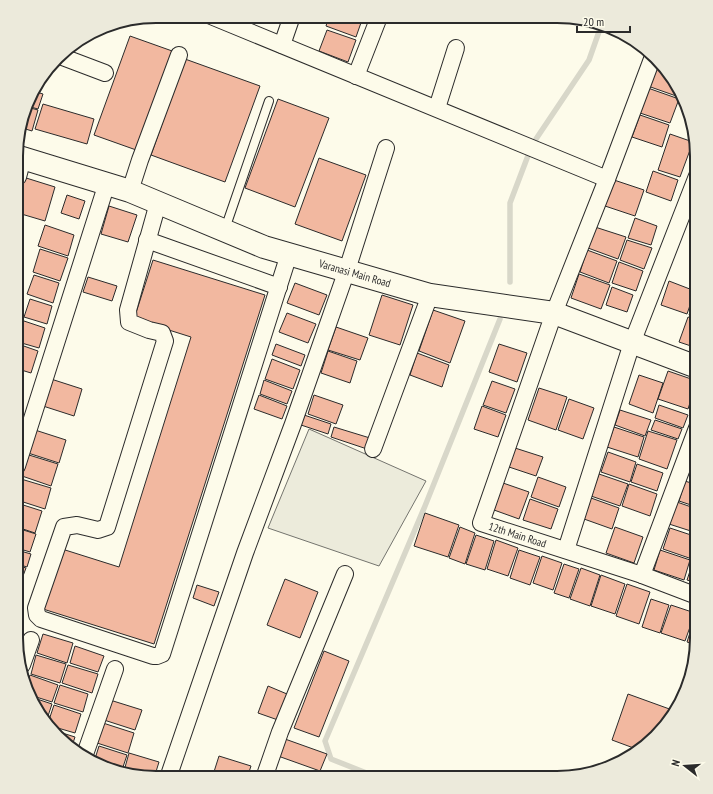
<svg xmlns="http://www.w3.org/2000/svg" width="713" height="794" font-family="'PT Sans Narrow',sans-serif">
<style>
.green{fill:#ecebdb;stroke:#74746e}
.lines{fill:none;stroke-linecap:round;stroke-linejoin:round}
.stream{stroke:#d8d7c9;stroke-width:5.5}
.building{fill:#f2b8a0;stroke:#2b2b2b}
.lane-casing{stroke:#2b2b2b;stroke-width:10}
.street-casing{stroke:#2b2b2b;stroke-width:18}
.secondary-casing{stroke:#2b2b2b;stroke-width:24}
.lane{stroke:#fdfbea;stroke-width:8}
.street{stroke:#fdfbea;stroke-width:16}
.secondary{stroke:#fdfbea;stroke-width:22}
.labels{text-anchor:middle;stroke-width:3;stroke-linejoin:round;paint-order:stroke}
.street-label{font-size:11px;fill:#2b2b2b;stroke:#fdfbea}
.rim{fill:none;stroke:#2b2b2b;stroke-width:2}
</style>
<rect width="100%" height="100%" fill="#fdfbea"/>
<!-- green -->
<path class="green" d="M309 429 426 481 379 566 268 528Z"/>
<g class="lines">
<!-- stream -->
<path class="stream" d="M536 139 589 60 601 26
M510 282V203L529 153
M379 778 331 759 325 741 425 506 500 319"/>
</g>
<!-- building -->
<path class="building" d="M329 16 363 17 356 37 326 26Z
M327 30 356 40 348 62 319 51Z
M130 36 175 52 139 151 94 135Z
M185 59 260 86 225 182 151 155Z
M656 62 673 79 679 97 645 85Z
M645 87 679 99 670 123 637 112Z
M33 91 43 94 38 109 27 106Z
M278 99 329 118 295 207 245 188Z
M43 104 94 119 87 144 35 129Z
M27 107 38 110 32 131 19 127Z
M640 115 669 125 662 147 632 137Z
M670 134 693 142 680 177 658 170Z
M319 158 366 175 342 241 295 224Z
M653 171 678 180 671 201 646 192Z
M23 177 55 187 45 221 18 213V193Z
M611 179 644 190 635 216 602 205Z
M67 195 85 201 79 219 61 213Z
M109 206 137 215 128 242 101 234Z
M635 218 657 226 651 245 628 238Z
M45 225 74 235 68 256 38 246Z
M595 227 626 237 618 259 588 248Z
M627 240 652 248 644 269 620 260Z
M40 249 68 258 60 281 33 272Z
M587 250 617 261 609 283 580 272Z
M153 260 265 295 154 644 43 609 62 549 119 567 191 337 134 319Z
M619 262 643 271 636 291 612 283Z
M579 274 610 285 601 309 571 298Z
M34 275 59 283 53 303 27 294Z
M88 277 117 286 112 301 83 292Z
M669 281 695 291 687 314 661 305Z
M295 283 327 295 319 315 287 303Z
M612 287 633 295 627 312 606 305Z
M697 294V318L689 315Z
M382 295 413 305 400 345 369 335Z
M30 299 52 306 47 324 24 317Z
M433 310 465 321 450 363 419 351Z
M287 313 316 324 308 343 279 332Z
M688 317 697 320V348L679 342Z
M21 320 45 328 39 348 18 342V330Z
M336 327 368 338 360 360 328 350Z
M18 344 38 351 31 373 18 369Z
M276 344 305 355 301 366 272 355Z
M499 344 527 353 517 382 489 372Z
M328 351 357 361 350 383 321 373Z
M417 353 449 365 442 387 410 375Z
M272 359 300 370 293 389 265 379Z
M668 371 697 381 688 409 658 399Z
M639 375 663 383 653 413 629 404Z
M51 379 82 389 74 416 43 406Z
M264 380 292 391 287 404 260 394Z
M492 381 515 389 506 413 483 405Z
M539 388 567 397 556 430 528 420Z
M259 395 287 406 282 419 254 409Z
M314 395 343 405 336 424 308 414Z
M569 399 594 408 583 439 558 430Z
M659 405 688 415 683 428 655 418Z
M482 406 506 415 498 437 474 429Z
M620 410 651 420 645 436 615 425Z
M304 415 331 424 328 434 301 425Z
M655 420 682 429 678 439 651 430Z
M334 427 370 438 367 449 331 437Z
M614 427 644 437 638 457 607 447Z
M35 430 66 440 59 463 28 453Z
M648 431 677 440 667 469 639 459Z
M515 448 543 457 536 476 509 467Z
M608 452 636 462 630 482 601 472Z
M29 455 58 464 51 486 22 476Z
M697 460V481L690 479Z
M637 464 663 473 657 491 631 482Z
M599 474 628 484 620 506 591 496Z
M538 477 566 487 559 507 531 497Z
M21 479 51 488 45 509 17 500V490Z
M685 481 697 485V507L679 501Z
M503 483 529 492 519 519 494 510Z
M629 484 657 494 650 516 622 506Z
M591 498 619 508 612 529 584 519Z
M530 499 558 509 551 529 523 520Z
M677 502 697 509V533L669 524Z
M17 503 42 511 35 533 17 527Z
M425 513 459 525 448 557 414 546Z
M460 527 475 533 465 564 449 558Z
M615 527 643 537 634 563 606 553Z
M17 528 36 534 30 552 17 548Z
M670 528 697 537V544L692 559 663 549Z
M476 535 494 541 485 570 466 564Z
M496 540 518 548 508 576 487 569Z
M17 550 31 554 27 567 17 564Z
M519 550 540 557 530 585 510 578Z
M660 550 690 560 684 580 654 570Z
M542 556 562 563 553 590 533 583Z
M694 559 697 560V583L687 580Z
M564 564 579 569 569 598 554 593Z
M17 565 26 568 20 584 17 583Z
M581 568 600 575 590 606 570 599Z
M601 575 625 584 615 614 591 606Z
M285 579 318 592 300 638 267 625Z
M627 584 650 592 639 624 616 616Z
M197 585 219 592 214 606 193 598Z
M651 599 669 605 660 633 642 627Z
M671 605 695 613 685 641 661 633Z
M696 614 697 615V645L687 642Z
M16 620 21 621 16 636Z
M43 634 73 643 67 663 37 653Z
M75 646 104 656 98 672 70 663Z
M324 651 349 661 319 737 294 728Z
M36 655 66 664 60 683 31 674Z
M68 665 98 674 92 693 62 683Z
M30 675 58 685 52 702 33 696 28 681Z
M60 685 88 694 83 712 54 703Z
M268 686 287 694 278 720 258 713Z
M628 694 675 711 639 750 612 740Z
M34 698 52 704 46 722 40 715Z
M110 700 142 710 135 730 104 720Z
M54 705 81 714 75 733 51 726 48 723Z
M103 723 134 733 128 753 97 743Z
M56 731 75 737 72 746Z
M285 739 327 754 320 771 278 756Z
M99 746 127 755 122 770 94 762Z
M129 753 159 762 154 778H147L124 771Z
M219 756 251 766 247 778H212Z
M182 771 204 778H179Z
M272 773 288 778H270Z"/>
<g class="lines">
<defs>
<path id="lane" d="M225 229 269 101"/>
<g id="street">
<path d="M211 16 607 179"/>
<path d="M282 45 292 16"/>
<path d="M60 56 105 73"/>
<path id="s1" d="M652 59 607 179 554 313 481 523 642 575 697 596"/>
<path d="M356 76 379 17"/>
<path d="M437 108 456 48"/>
<path d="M18 177 23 158"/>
<path d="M130 191 140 160 179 55"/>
<path d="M158 203 128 310 129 322 149 330 162 333 165 341 107 527 98 530 77 525 64 527 36 608 37 615 41 619 153 656H157L162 654 289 254"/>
<path d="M147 240 279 287"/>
<path d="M373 449 430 295"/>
<path d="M17 466 107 183"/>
<path d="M566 550 632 343 697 176"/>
<path d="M642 575 697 428"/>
<path d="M22 665 31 640"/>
<path d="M84 757 115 669"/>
<path d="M168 778 245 553 293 424 347 270 386 148"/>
<path d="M264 778 280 732 345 574"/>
</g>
<g id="secondary">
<path id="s2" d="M19 157 130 191 264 247 430 295 554 313 697 367"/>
</g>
</defs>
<!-- lane casing -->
<use href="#lane" class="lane-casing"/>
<!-- street casing -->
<use href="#street" class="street-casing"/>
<!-- secondary casing -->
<use href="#secondary" class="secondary-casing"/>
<!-- lane -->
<use href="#lane" class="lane"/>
<!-- street -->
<use href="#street" class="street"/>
<!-- secondary -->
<use href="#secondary" class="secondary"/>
</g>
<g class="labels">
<!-- street labels -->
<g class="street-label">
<text dy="4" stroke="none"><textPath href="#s2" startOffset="356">Varanasi Main Road</textPath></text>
<text dy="4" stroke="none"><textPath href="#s1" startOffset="533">12th Main Road</textPath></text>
</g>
</g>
<!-- crop -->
<path d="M0 0H713V794H0ZM156 23H557A133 133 0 0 1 690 156V638A133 133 0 0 1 557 771H156A133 133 0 0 1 23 638V156A133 133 0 0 1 156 23Z" fill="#eceadb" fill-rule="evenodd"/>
<path class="rim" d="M156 23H557A133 133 0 0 1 690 156V638A133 133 0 0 1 557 771H156A133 133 0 0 1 23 638V156A133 133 0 0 1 156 23Z"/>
<!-- north arrow -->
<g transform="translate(685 766) rotate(287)" stroke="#fdfbea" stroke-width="3" paint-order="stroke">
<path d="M0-3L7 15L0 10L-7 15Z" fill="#2b2b2b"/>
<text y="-6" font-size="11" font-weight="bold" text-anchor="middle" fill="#2b2b2b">N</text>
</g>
<!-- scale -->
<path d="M577 26v6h53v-6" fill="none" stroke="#2b2b2b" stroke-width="2"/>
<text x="583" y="26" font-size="12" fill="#2b2b2b" stroke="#fdfbea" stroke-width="3" paint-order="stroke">20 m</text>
</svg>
